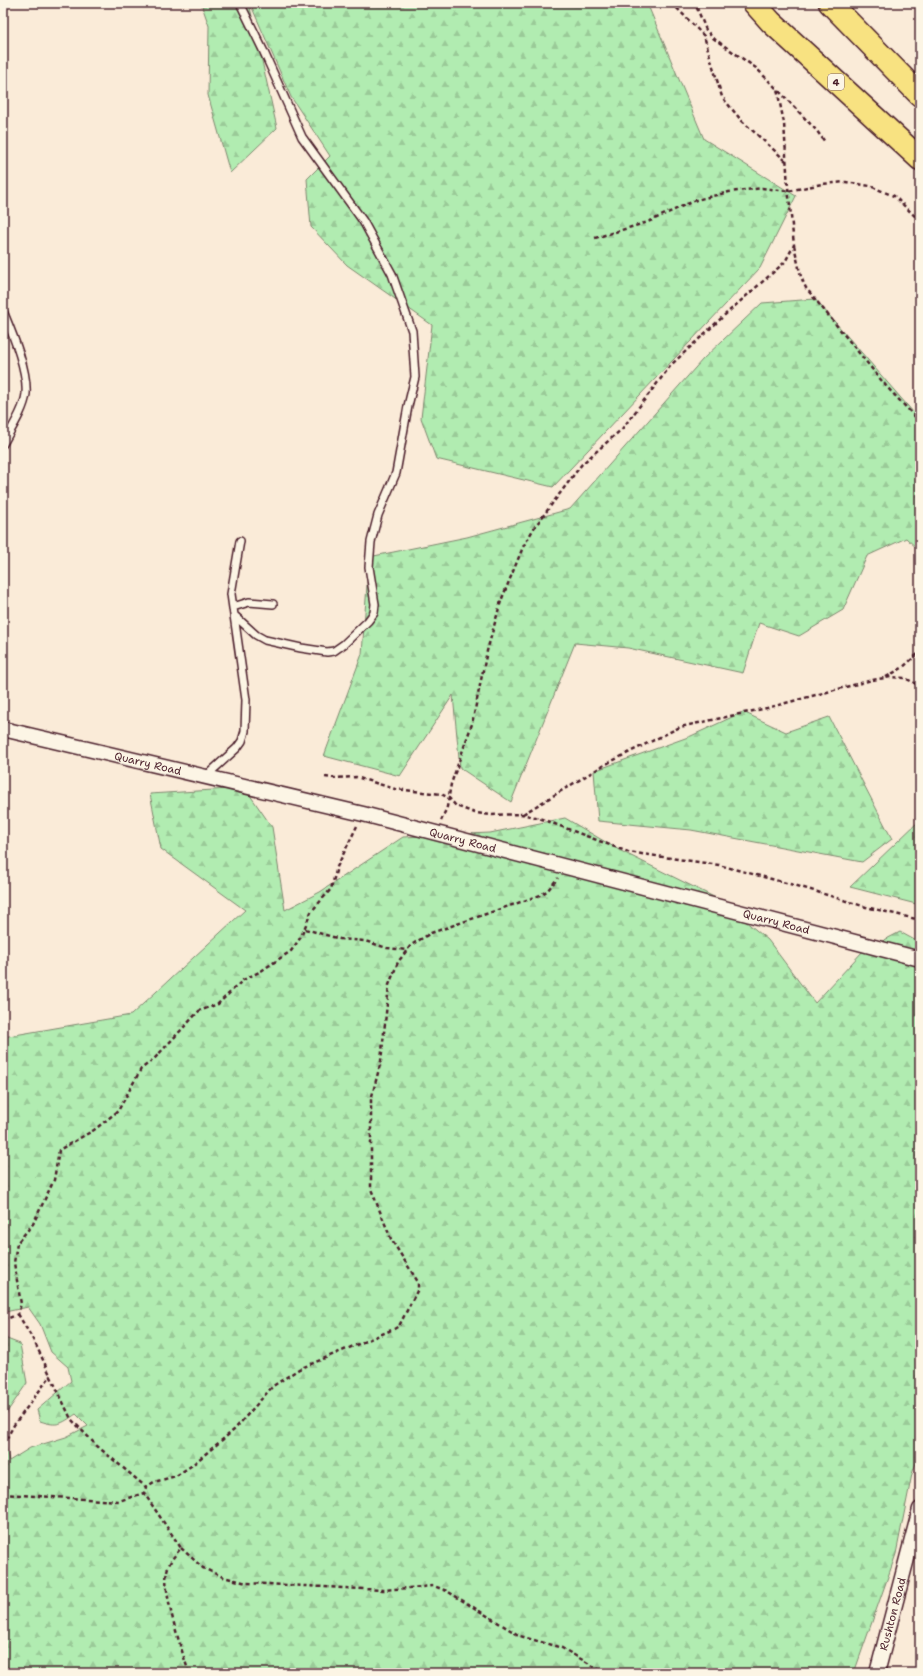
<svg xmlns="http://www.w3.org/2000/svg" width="923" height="1676" font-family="'Shantell Sans',sans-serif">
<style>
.forest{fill:url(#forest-firs);stroke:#7e866e}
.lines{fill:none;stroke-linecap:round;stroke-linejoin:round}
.lane-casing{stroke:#4a1f2b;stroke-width:10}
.street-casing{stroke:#4a1f2b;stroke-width:17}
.highway-casing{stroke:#4a1f2b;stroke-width:25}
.path{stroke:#4a1f2b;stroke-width:2.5;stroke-dasharray:4 3;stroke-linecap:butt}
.lane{stroke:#fcf5e5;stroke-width:7}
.street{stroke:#fcf5e5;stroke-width:14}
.highway{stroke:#f8e281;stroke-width:22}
.labels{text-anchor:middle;stroke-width:4;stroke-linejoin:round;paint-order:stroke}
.shield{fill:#fcf5e5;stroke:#7f5f63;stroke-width:1}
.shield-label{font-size:10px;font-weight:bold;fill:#4a1f2b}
.street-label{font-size:11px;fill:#4a1f2b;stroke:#fcf5e5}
</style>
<defs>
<pattern id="forest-firs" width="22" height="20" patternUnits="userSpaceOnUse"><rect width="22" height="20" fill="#b1ecb1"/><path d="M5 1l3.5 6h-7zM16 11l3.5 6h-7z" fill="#9aca98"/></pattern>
</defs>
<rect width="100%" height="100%" fill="#faebd8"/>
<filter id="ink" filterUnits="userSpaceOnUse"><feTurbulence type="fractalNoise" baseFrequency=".025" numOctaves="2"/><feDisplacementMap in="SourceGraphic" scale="8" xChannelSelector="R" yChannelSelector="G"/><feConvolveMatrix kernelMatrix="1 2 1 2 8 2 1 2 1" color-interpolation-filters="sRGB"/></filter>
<g filter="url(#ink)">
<!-- forest -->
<path class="forest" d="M201 3H249L277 128 230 173 208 95 209 26Z
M250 3H647L704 139 796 196 760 268 553 487 436 459 421 418 432 325 347 265 311 227 307 179 330 156 291 97Z
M815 299 920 420V551L906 538 867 556 843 610 799 636 759 623 743 673 628 648 575 643 511 802 460 768 453 695 400 776 324 756 362 654 369 557 467 537 570 509 703 359 762 303Z
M743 712 786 732 829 717 892 839 862 862 691 830 598 821 594 771 691 736Z
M245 788 272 827 285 910 320 892 403 837 490 833 565 818 619 850 720 900 768 940 815 1003 863 951 900 932 920 943V1452L912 1474 896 1554 854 1673H3V1437L9 1461 30 1448 66 1437 88 1426 76 1414C61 1424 58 1427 40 1421L37 1410 71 1381 68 1367 51 1352 40 1324 28 1307 5 1312 3 1315V1037L131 1015 245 910 161 849 150 794Z
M920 820V905L850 887Z
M3 1332 7 1339 20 1344 27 1383 3 1418Z"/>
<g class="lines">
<defs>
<path id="lane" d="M3 311C12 333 28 370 26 394 24 410 11 429 3 444
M233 607 249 602 273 604
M235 616 256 635 265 640 301 648 327 652 334 651 344 644 368 621 374 613 375 604 369 567 371 542 378 515 396 473 408 406 415 377 412 331 392 274 363 221 302 137 263 50 240 3
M205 777 237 748 242 741 245 731 246 700 231 594 240 541"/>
<g id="street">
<path id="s1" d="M3 729 363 814 920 959"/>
<path id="s2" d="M877 1673 920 1509"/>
</g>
<path id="highway" d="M754 3 771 22 920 159
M830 3 920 95"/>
</defs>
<!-- lane casing -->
<use href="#lane" class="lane-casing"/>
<!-- street casing -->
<use href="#street" class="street-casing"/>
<!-- highway casing -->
<use href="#highway" class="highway-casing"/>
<!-- path -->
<path class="path" d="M672 3 704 36 722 97 741 120 786 161
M779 91 817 131 825 142
M595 238 648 222 696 200 729 192 762 188 788 191 822 184 846 182 870 186 894 196 920 221
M794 245 801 277 806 288 886 386 920 422
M886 677 902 668 920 652
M325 777 335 778 356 777 395 789 441 794 449 798 456 806 475 813 492 815 521 814 539 818 628 852 719 865 801 887 866 907 920 920
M523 814 604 765 680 727 767 708 872 680 891 677 905 678 920 686
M441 821 447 807 451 784 472 724 487 651 501 601 523 547 534 528 582 464 622 429 672 364 728 312 785 262 794 245 788 187 784 123 777 89 756 68 713 38 706 30 695 3
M305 929 340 939 365 941 387 948 407 950
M18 1314 35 1343 71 1419 97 1446 146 1487
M3 1317 7 1319 18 1314 21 1304 14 1263 17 1243 33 1224 54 1180 59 1150 94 1130 118 1111 141 1069 154 1059 199 1011 218 1004 243 980 261 971 291 951 301 937 311 912 331 889 337 867 357 826
M3 1445 14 1425 51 1375
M3 1466 7 1494
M3 1494 119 1501 144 1493
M181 1548 203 1568 223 1577 247 1583 383 1590 434 1586 447 1591 520 1636 562 1648 605 1673
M189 1673C182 1651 162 1592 167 1571 169 1562 175 1555 181 1548L144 1493 146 1487 154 1482 176 1476 191 1466 234 1430 273 1386 299 1369 394 1329 399 1326 418 1289V1282L391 1239 371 1189V1100L381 1061 389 985 398 962 411 945 431 933 538 896 547 891 558 878"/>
<!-- lane -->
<use href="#lane" class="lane"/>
<!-- street -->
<use href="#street" class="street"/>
<!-- highway -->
<use href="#highway" class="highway"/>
</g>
</g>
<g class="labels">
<!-- shield labels -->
<rect class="shield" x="828" y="74" width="16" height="16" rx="3"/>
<g class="shield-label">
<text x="836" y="86">4</text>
</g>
<!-- street labels -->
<g class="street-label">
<text dy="4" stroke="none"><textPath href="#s1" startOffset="149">Quarry Road</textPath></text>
<text dy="4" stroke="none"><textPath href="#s1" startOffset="473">Quarry Road</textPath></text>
<text dy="4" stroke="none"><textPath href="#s1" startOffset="797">Quarry Road</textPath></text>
<text dy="4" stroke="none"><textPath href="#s2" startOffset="61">Rushton Road</textPath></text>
</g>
</g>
<!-- margin -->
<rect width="923" height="1676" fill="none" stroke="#fcf5e5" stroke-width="16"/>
<rect x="8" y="8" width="907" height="1660" fill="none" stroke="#4a1f2b" stroke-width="1.5" filter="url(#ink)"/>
</svg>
